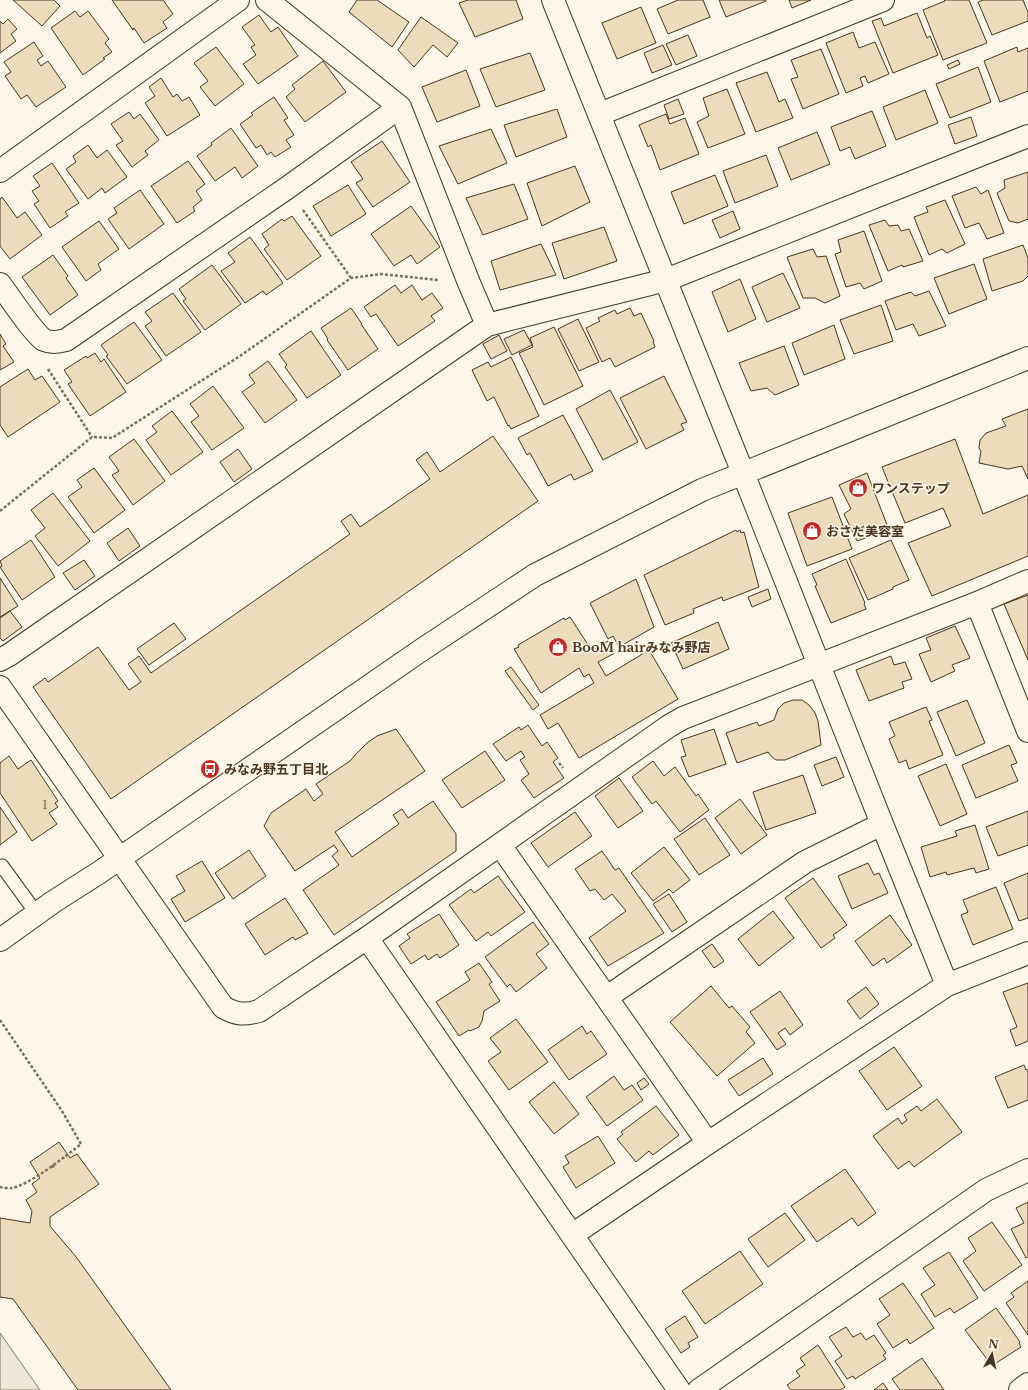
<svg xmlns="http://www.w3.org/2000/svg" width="1028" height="1390" font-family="'Libre Baskerville','Noto Sans JP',serif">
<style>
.green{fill:#ede6d9;stroke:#887966}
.building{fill:#ecdcbc;stroke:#4a3520}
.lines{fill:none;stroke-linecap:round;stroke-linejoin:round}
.lane-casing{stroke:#4a3520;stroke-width:15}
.street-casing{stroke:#4a3520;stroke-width:24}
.secondary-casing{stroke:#4a3520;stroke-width:24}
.path{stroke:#7f6f5c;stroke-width:2.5;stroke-dasharray:3 2;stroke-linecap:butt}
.lane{stroke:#fbf6e9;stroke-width:13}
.street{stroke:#fbf6e9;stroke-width:22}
.secondary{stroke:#fbf6e9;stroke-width:22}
.labels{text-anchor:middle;stroke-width:3;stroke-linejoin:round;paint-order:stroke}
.number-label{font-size:11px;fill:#725f47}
.poi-label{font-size:13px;font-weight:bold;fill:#4a3520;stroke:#fbf6e9;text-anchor:start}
</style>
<rect width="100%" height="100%" fill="#fbf6e9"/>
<!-- green -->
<path class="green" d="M0 1333 40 1390H0Z"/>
<!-- building -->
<path class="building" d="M13 0H54L60 6 42 26Z
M112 0H163L173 14 163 22 167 28 144 43 134 28 133 30Z
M357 0H377L409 22 392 47 349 12Z
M468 0H516L523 19 475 37 459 3Z
M678 0H703L710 17 668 34 657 9Z
M719 0H766V1L726 17Z
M789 0H811L792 8Z
M944 0H969L987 43 943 60 923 10 945 1Z
M983 0H1023L1028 12V21L992 35 978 2Z
M641 7 656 43 617 59 602 23Z
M75 11 80 17 88 11 109 39 105 43 112 52 103 58 105 59 83 75 51 28Z
M917 13 927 38 930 36 938 55 893 73 872 21 881 18 884 26Z
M259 15 271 32 278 27 298 56 258 84 243 64 256 55 251 47 255 45 242 27Z
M421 17 458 43 447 57 433 45 414 67 398 50Z
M8 19 17 29 11 34 16 41 0 53V21L3 24Z
M853 32 859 48 875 42 889 74 868 83 865 76 860 78 863 86 846 93 826 43Z
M688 35 697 56 676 65 666 44Z
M34 42 43 56 37 60 41 66 48 61 66 87 36 107 27 95 21 99 5 76 11 72 4 62Z
M663 45 672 65 652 73 644 53Z
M216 47 244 84 215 106 200 87 208 81 194 63Z
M1017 47 1018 52 1028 48V91L1000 102 984 61Z
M821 49 839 94 803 109 791 79 798 77 791 60Z
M530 53 545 90 496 107 480 69Z
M958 60 960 64 949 69 947 65Z
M323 61 346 92 305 122 286 97 295 89 292 85Z
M978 67 991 102 950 118 936 84Z
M466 70 480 106 437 122 422 87Z
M767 72 779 102 785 99 793 118 756 132 736 83Z
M161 78 173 97 177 94 182 101 189 97 200 115 167 136 145 103 155 96 149 87Z
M727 89 745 134 708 148 697 122 709 116 703 98Z
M925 90 938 123 896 140 883 107Z
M274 97 288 118 284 120 294 135 286 140 291 147 275 157 271 152 267 155 261 145 256 148 240 124 253 115 251 113Z
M678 99 684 114 669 119 664 105Z
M557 109 567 137 516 157 504 125Z
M872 111 886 146 855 159 850 147 840 151 831 127Z
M129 112 134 119 140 114 159 140 145 151 148 155 132 167 116 145 123 141 111 124Z
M666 114 670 124 685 118 699 154 660 170 651 145 648 147 639 125Z
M971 117 977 136 955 144 948 125Z
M231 128 258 166 242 178 235 167 215 181 197 156 212 145 211 143Z
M491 129 507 163 458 184 439 146Z
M817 132 830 164 791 180 778 148Z
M382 141 410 182 373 207 356 183 363 179 351 162Z
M88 145 97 158 107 150 127 177 105 193 102 188 88 199 66 169 76 162 73 156Z
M766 155 778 186 735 203 723 171Z
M188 161 205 184 196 191 202 200 193 207 195 211 177 223 151 186Z
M52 163 79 203 65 212 68 216 50 228 34 204 39 201 32 191 40 186 33 176Z
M575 166 590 202 542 226 527 183Z
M1028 172V219L1018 223 1009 221 997 193 1005 188 1004 180Z
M715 175 728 206 684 224 671 192Z
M514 184 528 219 483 235 466 198Z
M348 185 366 214 331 236 313 206Z
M976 187 981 194 988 190 1004 233 987 239 979 223 965 228 952 196Z
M140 190 164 224 129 249 108 219 117 213 114 208Z
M2 197 17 218 25 212 42 235 10 259 0 246V199Z
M945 200 965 244 947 253 942 249 929 255 914 217 928 212 926 207Z
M411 206 440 247 417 264 411 255 394 266 371 234Z
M733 211 740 229 720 238 712 220Z
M292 216 321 256 287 280 264 249 269 245 262 234 282 219 284 221Z
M885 220 889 226 898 225 901 231 909 229 923 261 903 267 902 265 888 271 869 225Z
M99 221 119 249 98 264 101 270 86 281 62 247Z
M604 227 617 261 564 279 552 243Z
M864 231 882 281 864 289 860 283 846 287 835 254 841 252 838 240Z
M250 237 283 283 266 295 263 291 245 303 221 271 235 262 228 253Z
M541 244 556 275 500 290 491 261Z
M1023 245 1028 258V276L1023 281 992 291 983 259Z
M813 249 817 257 826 256 840 296 825 303 815 298H803L787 257Z
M53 255 68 276 66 278 78 295 50 315 22 277Z
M974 264 987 299 949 314 934 278Z
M212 265 241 304 205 330 183 301 186 299 179 289Z
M783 273 800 308 767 322 752 287Z
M740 279 756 319 728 332 712 292Z
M395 285 401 293 412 285 422 300 432 293 443 308 431 316 435 321 398 346 376 314 371 317 364 307Z
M929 291 946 326 919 336 913 324 896 330 885 301 911 292 915 296Z
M173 293 201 332 166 356 145 326 152 321 145 312Z
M881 305 893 341 854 354 840 320Z
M351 308 362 324H361L378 349 348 370 327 340 328 339 321 328Z
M630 308 634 316 641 313 654 341 653 342 655 347 615 367 610 358 602 362 586 328 600 321 598 318 615 310 617 314Z
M578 319 599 362 579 371 558 329Z
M134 322 162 360 127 384 106 356 108 355 101 345Z
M834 325 845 359 804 375 792 343Z
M554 327 583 386 544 405 519 353 533 347 530 338Z
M524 330 532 345 512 355 504 339Z
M311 331 341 375 307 398 285 367 287 365 279 354Z
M0 334 6 344 3 346 14 362 0 370Z
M499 335 507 351 491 359 483 344Z
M784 346 799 385 775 395 767 388 751 391 739 363Z
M95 353 101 362 104 359 126 392 90 416 68 384 72 382 64 370 86 356 87 358Z
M511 357 539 416 511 429 509 425 508 426 494 397 487 401 472 370 488 362 491 367Z
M268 361 297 400 265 423 242 392 255 383 249 375Z
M28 369 35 380 42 376 60 402 8 437 0 425V387Z
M664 376 687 422 681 424 684 430 646 449 620 398Z
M213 386 244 428 212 450 191 422 199 416 190 404Z
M610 390 638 442 603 460 576 409Z
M1028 409V479L1022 466 1008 469 979 463 981 451 979 448 980 440 986 433 1006 426 1002 419Z
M172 411 203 452 171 475 146 440 157 432 152 426Z
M563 415 593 471 574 480 571 474 548 486 530 453 527 455 518 438Z
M493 436 538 501 111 799 33 687 45 678 48 682 98 647 129 690 141 682 128 664 139 656 151 673 350 534 341 521 351 514 360 527 430 479 416 460 427 452 440 472Z
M134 439 165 481 133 505 112 475 119 471 109 457Z
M955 439 983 514 1028 495V556L932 596 908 543 951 526 943 508 905 523 882 467Z
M238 449 252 469 234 482 220 462Z
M94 468 125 510 94 533 68 497 82 487 77 480Z
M867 473 889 530 857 541 844 514 851 509 839 485Z
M53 493 90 541 58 566 35 536 45 528 31 510Z
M832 497 852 549 807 566 788 513Z
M128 528 140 546 119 561 107 543Z
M736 530 737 532 740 530 741 533 744 532 759 587 723 601 722 597 693 609 694 613 665 625 644 575Z
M31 540 55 577 22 600 0 567 2 566 0 561Z
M891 540 909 580 893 587V589L868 600 849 558Z
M846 559 865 603 864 604 866 609 831 623 815 586 817 585 812 574Z
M84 560 95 576 75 590 63 573Z
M0 578 18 606 0 617Z
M636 579 654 627 619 647 613 636 608 639 590 603Z
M768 589 771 599 752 607 748 597Z
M1028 595V660L1004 604Z
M10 611 22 627 3 641 0 638V618Z
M570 617 592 651 608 641 615 653 598 662 606 676 649 650 678 699 579 758 558 723 548 729 540 715 594 683 589 674 584 677 579 668 541 693 514 649 519 647 518 645 564 618 565 620Z
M718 622 729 649 683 669 671 643Z
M174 623 186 639 149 665 137 649Z
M955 626 970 658 952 665 955 671 931 682 919 654 931 650 926 638Z
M891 656 894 665 905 662 912 679 902 682 904 688 869 701 856 670Z
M511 667 539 705 533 710 505 671Z
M793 700H802L809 705 815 713 818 721 821 745 785 760H776L771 756 768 752 737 763 726 733 757 722 759 726 774 720 778 709 784 703Z
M967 700 985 743 956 756 937 712Z
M926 707 932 720 929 721 943 755 909 769 906 760 899 763 889 739 895 736 889 722Z
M528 725 542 746 547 742 558 758 553 762 564 778 534 798 521 780 529 774 520 760 525 757 521 751 506 761 493 744 519 727 521 730Z
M396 729 425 771 335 832 352 857 399 824 393 815 402 809 408 818 433 801 456 834V851L334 935 303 890 339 865 332 856 338 851 334 845 295 871 264 826 271 813 306 789 314 801 323 794 316 784 350 761 357 753 367 743 377 736Z
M714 729 726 764 689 777 681 757 686 756 681 740Z
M1009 745 1017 763 1011 765 1018 781 976 798 962 765Z
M485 751 505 780 462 808 442 780Z
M9 756 18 769 31 760 58 801 55 803 58 807 49 813 57 824 32 841 0 793V763Z
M836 757 844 777 822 786 814 765Z
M653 761 664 776 675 767 696 796 698 794 709 810 680 832 656 801 652 804 632 777Z
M946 764 967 814 940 826 918 776Z
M803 775 816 813 766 830 753 792Z
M619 778 643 811 618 828 595 796Z
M740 799 767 835 741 854 715 818Z
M0 807 17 832 0 845Z
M1028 811V845L998 856 986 827Z
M575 812 592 836 548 867 531 843Z
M705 818 730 855 699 875 674 839Z
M975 825 989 869 976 873 974 868 947 875 946 872 930 877 921 847 957 836 955 831Z
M664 847 690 880 673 893 669 889 653 901 631 873Z
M249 850 266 876 233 899 215 873Z
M602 851 615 870 619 868 664 933 608 966 589 938 626 911 612 894 604 900 595 889 590 891 575 869Z
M202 861 225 898 185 922 171 899 185 891 176 876Z
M868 863 874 875 879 873 888 893 852 909 838 876Z
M1028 873V918L1019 921 1004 883Z
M498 876 525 912 491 936 488 932 476 941 449 905 471 889 474 893Z
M813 878 847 925 833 935 835 938 821 948 785 898Z
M996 887 1013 929 973 945 961 915 968 912 963 900Z
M669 894 687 922 672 932 653 904Z
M285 898 308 933 295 940 293 937 265 955 245 924Z
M773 911 794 938 759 966 738 939Z
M439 914 459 945 440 958 437 954 428 960 425 955 411 964 399 946 410 938 407 934Z
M890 915 912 945 887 963 884 958 873 966 855 941Z
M533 922 549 944 536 954 547 968 516 992 510 984 507 987 485 957Z
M712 944 724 961 714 968 702 951Z
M479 963 492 982 489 984 500 1001 484 1011 482 1021 479 1027 470 1031 469 1030 459 1036 436 1002 470 980 465 972Z
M1028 983V1041L1016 1046 1010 1030 1017 1027 1003 992Z
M711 986 729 1008 732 1006 750 1027 746 1032 755 1043 717 1076 670 1022Z
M866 987 879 1004 860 1019 847 1001Z
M780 991 803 1025 790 1035 785 1028 778 1033 786 1044 777 1050 750 1012Z
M516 1019 548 1062 509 1090 488 1061 501 1052 490 1038Z
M582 1026 587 1034 591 1031 607 1054 569 1080 548 1050Z
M894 1047 922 1086 887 1110 859 1071Z
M763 1058 773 1074 739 1096 728 1080Z
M1024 1065 1026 1070 1028 1069V1100L1008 1108 995 1077Z
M614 1076 624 1090 632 1085 643 1100 607 1126 586 1097Z
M644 1078 649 1084 641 1090 637 1083Z
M554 1082 579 1114 554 1134 529 1102Z
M937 1099 962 1132 914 1167 909 1161 898 1169 873 1136 898 1118 902 1124 907 1120 904 1115 917 1106 921 1111Z
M656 1106 679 1135 653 1155 649 1151 636 1162 617 1139 623 1134 621 1132Z
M598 1136 615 1163 576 1188 563 1167 569 1163 565 1156Z
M59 1142 70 1158 77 1154 99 1184 50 1217V1226L77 1258 171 1390H78L13 1299 0 1297V1218L30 1223 32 1211 26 1200 37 1192 32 1184 40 1178 30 1162Z
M845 1169 876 1213 858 1226 852 1218 817 1242 791 1206Z
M1028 1202V1257L1026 1258 1011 1229 1024 1223 1016 1208Z
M785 1213 805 1240 768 1267 748 1239Z
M992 1222 1022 1265 984 1291 963 1261 976 1251 968 1238Z
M740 1251 763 1284 705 1324 682 1291Z
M949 1252 978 1298 954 1313 950 1308 935 1317 921 1294 935 1285 923 1268Z
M1028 1281V1335L1006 1303 1014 1297 1011 1293Z
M903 1283 934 1328 910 1344 907 1339 893 1348 877 1324 890 1315 879 1299Z
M996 1308 1020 1342 1019 1343 1021 1347 993 1365 991 1362 990 1363 965 1330Z
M685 1316 698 1337 688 1343 690 1347 681 1353 665 1329Z
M846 1327 853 1337 861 1333 866 1340 874 1335 886 1353 883 1355 886 1359 855 1379 853 1376 847 1379 835 1361 842 1356 829 1337Z
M818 1345 845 1387 840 1390H791L787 1385 800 1376 796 1371 805 1365 800 1358Z
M922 1358 944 1390H900L892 1379Z
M883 1383 888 1390H874Z"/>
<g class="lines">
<defs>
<path id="lane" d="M2 866 37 914"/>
<path id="street" d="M267 0 400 107 469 283 487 325
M600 114 883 0
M0 171 238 0
M0 284C8 295 35 335 44 340 51 343 59 342 66 340L287 188 400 107
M743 473 882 824 947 985
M977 603 1028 731
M0 660 9 655 487 325 666 280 1028 136
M0 687 223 1007C237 1015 244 1015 259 1011L367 938 669 726 683 718 977 603 1028 581
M500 845 708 1143
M367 938 679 1390
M607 997 805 862 882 824
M572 1235 708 1143 947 985 1028 953
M1020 1390 1028 1384"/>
<path id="secondary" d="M553 0 743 473
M0 940 53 902 100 872 420 651 535 575 702 490 1028 358
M699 1390 986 1190 1028 1170"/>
</defs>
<!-- lane casing -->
<use href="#lane" class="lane-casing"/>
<!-- street casing -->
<use href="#street" class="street-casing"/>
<!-- secondary casing -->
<use href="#secondary" class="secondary-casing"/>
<!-- path -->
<path class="path" d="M303 210 351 278
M48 369 92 437
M0 511 92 437 112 438 240 356 351 278 381 274 438 280
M559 763 563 768
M0 1020 62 1111 81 1144C66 1156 31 1184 12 1188 9 1188 4 1188 0 1187
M52 1165 55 1169"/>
<!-- lane -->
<use href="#lane" class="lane"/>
<!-- street -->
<use href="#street" class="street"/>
<!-- secondary -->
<use href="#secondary" class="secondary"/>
</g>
<!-- icons -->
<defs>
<symbol id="shop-disc" viewBox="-11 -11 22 22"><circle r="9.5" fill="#c62828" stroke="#fbf6e9"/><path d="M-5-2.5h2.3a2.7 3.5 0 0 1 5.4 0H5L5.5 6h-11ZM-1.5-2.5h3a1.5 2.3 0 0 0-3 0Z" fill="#fff"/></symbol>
<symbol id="bus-disc" viewBox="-11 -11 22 22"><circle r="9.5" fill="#c62828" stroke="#fbf6e9"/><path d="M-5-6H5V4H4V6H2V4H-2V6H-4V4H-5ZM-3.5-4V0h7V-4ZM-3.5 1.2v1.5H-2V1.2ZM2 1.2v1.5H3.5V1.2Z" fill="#fff"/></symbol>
</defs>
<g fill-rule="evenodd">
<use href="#shop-disc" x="847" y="477" width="22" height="22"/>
<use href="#shop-disc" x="801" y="520" width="22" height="22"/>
<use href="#shop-disc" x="547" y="636" width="22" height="22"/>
<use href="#bus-disc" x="199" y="758" width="22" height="22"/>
</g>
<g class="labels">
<!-- number labels -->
<g class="number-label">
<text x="45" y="809">1</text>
</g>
<!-- poi labels -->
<g class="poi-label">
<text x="872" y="493">ワンステップ</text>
<text x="826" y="536">おさだ美容室</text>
<text x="572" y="652">BooM hairみなみ野店</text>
<text x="224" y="774">みなみ野五丁目北</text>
</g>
</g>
<!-- north arrow -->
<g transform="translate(992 1354) rotate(9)" stroke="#fbf6e9" stroke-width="3" paint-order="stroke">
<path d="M0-3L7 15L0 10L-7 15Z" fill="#4a3520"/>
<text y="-6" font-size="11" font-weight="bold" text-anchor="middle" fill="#4a3520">N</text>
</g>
</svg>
